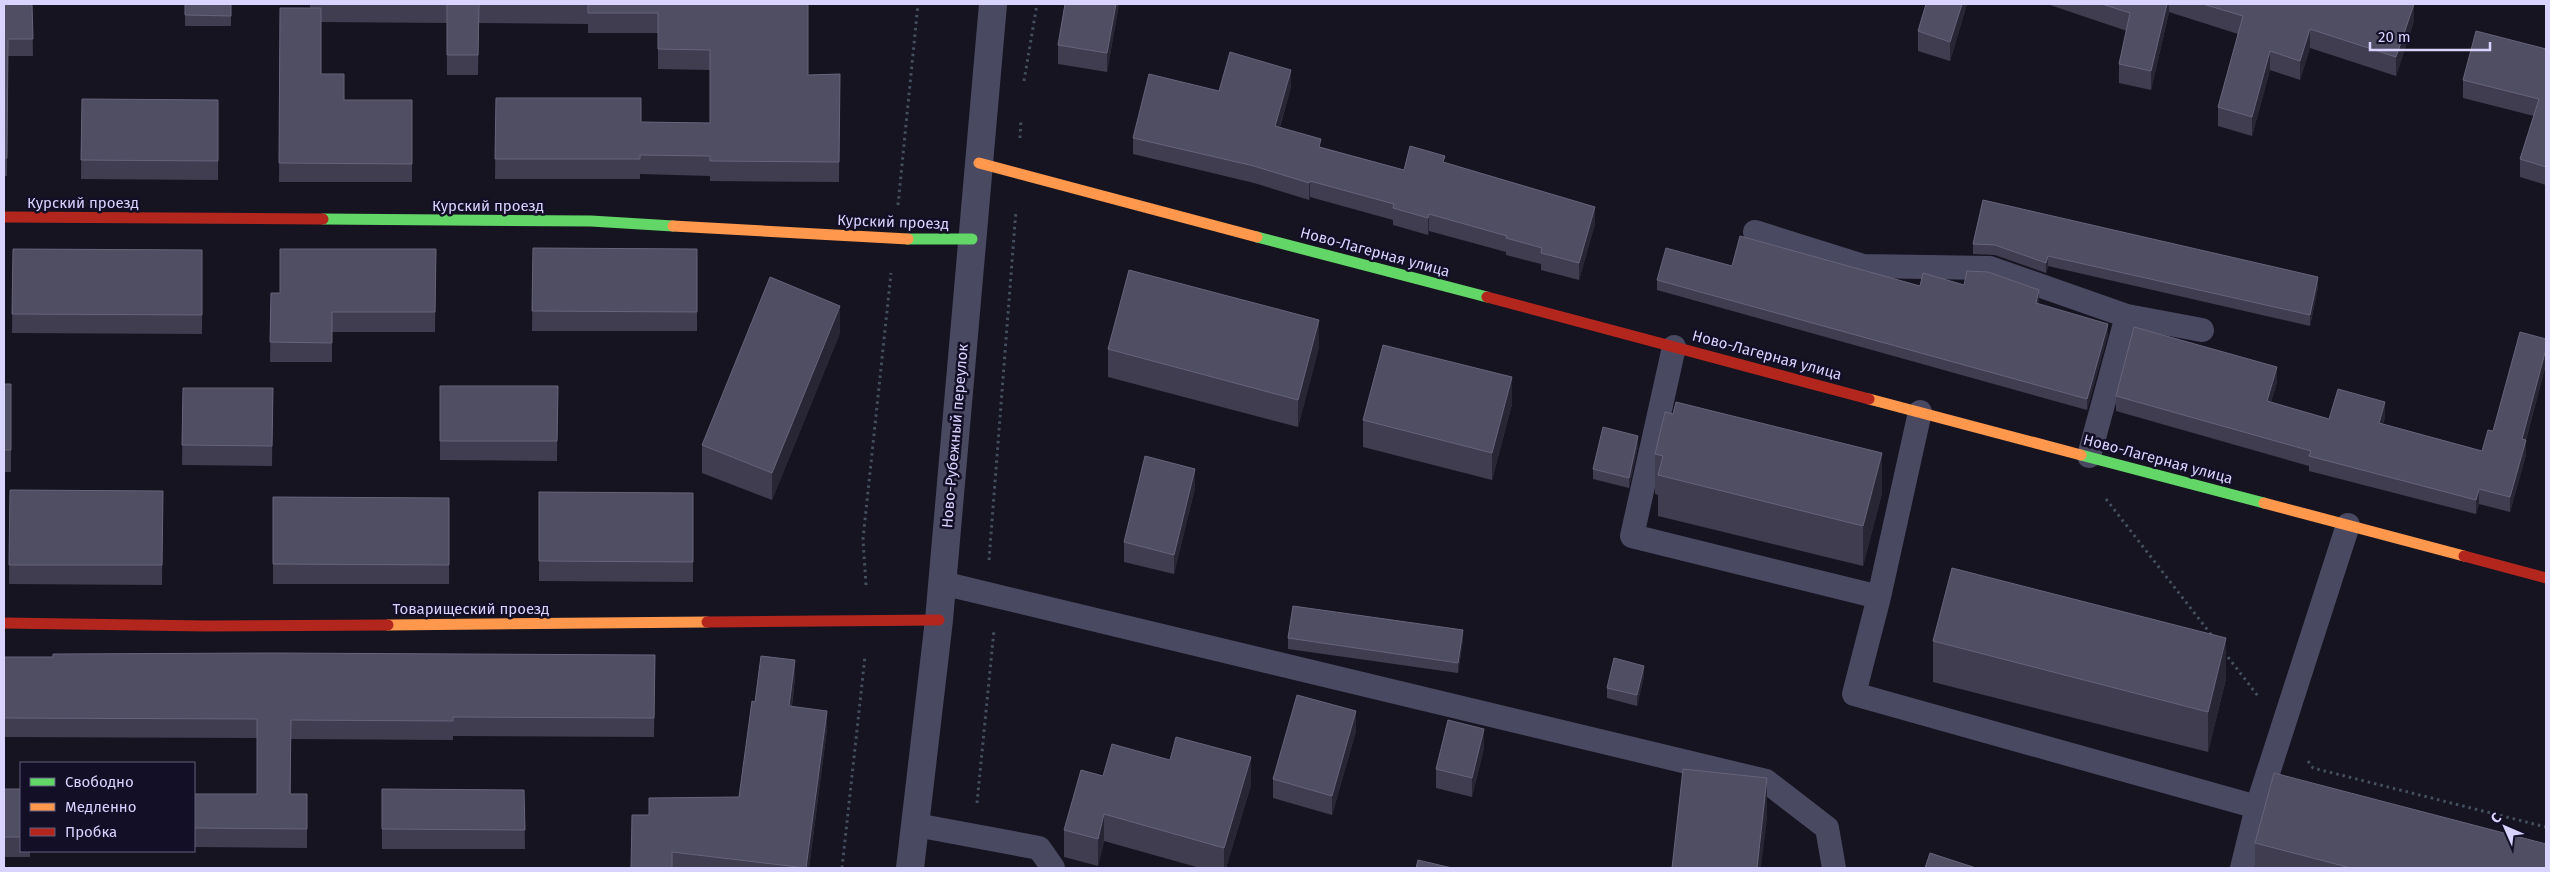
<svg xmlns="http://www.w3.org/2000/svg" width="2550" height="872" font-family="'Fira Sans',sans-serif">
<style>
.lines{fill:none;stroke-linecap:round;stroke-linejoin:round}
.path{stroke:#44505f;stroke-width:3;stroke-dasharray:2.5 4;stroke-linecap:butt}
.lane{stroke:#4a4962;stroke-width:24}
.street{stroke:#4a4962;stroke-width:28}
.fast{stroke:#63d668;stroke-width:11}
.slow{stroke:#ff974d;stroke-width:11}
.jam{stroke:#b3261e;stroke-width:11}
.wall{fill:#403d50}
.shaded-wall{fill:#282635}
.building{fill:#504e63;stroke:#66637b}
.labels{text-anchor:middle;stroke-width:5;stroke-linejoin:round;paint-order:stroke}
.street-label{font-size:15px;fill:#d9d4ff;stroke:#130f26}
</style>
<rect width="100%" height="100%" fill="#161421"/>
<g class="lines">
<!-- path -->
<path class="path" d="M1024 81 1037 4
M1020 138 1021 120
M898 205 918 4
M2106 499 2213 637
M989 560 1016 210
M866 585 863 539 891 273
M2224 652 2258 696
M2308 761 2313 768 2546 827
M977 803 994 630
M842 868 865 656"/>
<!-- lane -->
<path class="lane" d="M1755 232 1863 266 1990 268 2127 316 2202 330
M1674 347 1632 536 1879 597 1920 412
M2089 456 2127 316
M942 583 1766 781 1827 828 1834 868
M1879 597 1854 694 2257 807 2348 525
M916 825 1039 848 1053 868
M2242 868 2257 807"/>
<!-- street -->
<path class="street" d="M910 868 939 620 993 4"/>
<!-- fast -->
<path class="fast" d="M323 219 591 221 673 226
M1257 237 1487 297
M908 239H972
M2081 455 2264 503"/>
<!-- slow -->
<path class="slow" d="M979 163 1257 237
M673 226 908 239
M1869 399 2081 455
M2264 503 2464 556
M388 625 707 622"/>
<!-- jam -->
<path class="jam" d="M4 217 323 219
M1487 297 1869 399
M2464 556 2546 578
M707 622 939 620
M4 623 207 626 388 625"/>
</g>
<!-- wall -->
<path class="wall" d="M4 4H32L33 56H8L7 176H4Z
M185 4H231V26H185Z
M310 4H808V75L840 74 839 182 710 181V176L640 174V179H495L496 98 641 122 710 123V70L658 69V33H588V24L479 23 478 75H447V23L321 22V74L344 100H412V182H279L280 8H310Z
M1065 4H1119L1107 72 1058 64V45Z
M1926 4H1967L1950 61 1918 51V31Z
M2047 4H2414V21L2396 76 2310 48 2300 80 2270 70 2252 136 2218 126V107L2238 34 2169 12 2151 90 2119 83V64L2127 31Z
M2546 49V185L2520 177V159L2534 116 2463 98V80Z
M1291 87 1280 127 1321 147 1404 170 1445 162 1595 224 1579 280 1541 270V264L1506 255V252L1429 231 1428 235 1393 225V220L1310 197 1309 200 1254 183 1133 154V138L1219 91Z
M82 99 218 100V180L81 179Z
M1983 200 2318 287 2310 326 2048 266 2046 273 1995 255 1973 254V244Z
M533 248 697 249V331H532Z
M13 249 202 250V334L12 333Z
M436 249 435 332H332V362H270L271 293H280Z
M1732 266 1920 286 1964 285 2039 300 2038 304 2108 334 2087 410 1657 290V280Z
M840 333 772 500 702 473V445Z
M2546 339V364L2526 440V455L2510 512 2479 504 2476 514 2309 471V466L2116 411V396L2277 382 2271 402 2329 419 2385 417 2383 424 2482 451Z
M1319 347 1298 427 1108 377V349Z
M4 384H11V472H4Z
M440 386H558L557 461 440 460Z
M183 388H273L272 466 182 465Z
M1512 404 1492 480 1363 447V420Z
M1638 446 1629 488 1593 479V469Z
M1655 454 1882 493 1863 566 1658 516V495L1655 494Z
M1195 488 1174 574 1124 562V542Z
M10 490 163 491 162 585 9 584Z
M539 492 693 493V582L539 581Z
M273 497 449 498V584H273Z
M1288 638 1463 640 1458 673 1288 649Z
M1933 641 2226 679 2208 752 1933 682Z
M655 655 654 737 453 736V740L291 739V794H307V848L194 847V794H257V738L4 737V657Z
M1644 676 1637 706 1607 698V688Z
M795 678 792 706 827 729 809 868H631L649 815 739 797 755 702Z
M1356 731 1332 815 1273 798V779Z
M1484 748 1472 797 1436 788V769Z
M1103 776 1251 785 1226 868H1200L1104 841 1098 866 1064 857V830Z
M4 789H21V851H30V857H4Z
M382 789 524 790 525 849H382Z
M2255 843 2546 868H2255Z"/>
<!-- shaded-wall -->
<path class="shaded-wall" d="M1116 4H1119L1107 72V53Z
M1962 4H1967L1950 61V42Z
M2167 4H2169V12L2151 90V71Z
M2414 4V21L2396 76V57Z
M2310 29V48L2300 80V61Z
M2270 51V70L2252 136V117Z
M1291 70V87L1275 143V126Z
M1310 181V197L1309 200V183Z
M1595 207V224L1579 280V263Z
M1429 214V231L1428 235V218Z
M2048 256V266L2046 273V263Z
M2318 277V287L2310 326V315Z
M2039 290V300L2036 313V303Z
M840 306V333L772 500V473Z
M1319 320V347L1298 427V400Z
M2108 324V334L2087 410V399Z
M2546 349V364L2522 454V439Z
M2277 367V382L2267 416V401Z
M1512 377V404L1492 480V453Z
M2385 402V417L2379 437V423Z
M1638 436V446L1629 488V478Z
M2526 440V455L2510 512V497Z
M1882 453V493L1863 566V526Z
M1195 469V488L1174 574V555Z
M2479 489V504L2476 514V500Z
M1463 630V640L1458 673V663Z
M2226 638V679L2208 752V712Z
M795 660V678L789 724V706Z
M1644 666V676L1637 706V695Z
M827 711V729L809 868H806Z
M1356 711V731L1332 815V796Z
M1484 729V748L1472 797V778Z
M1251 757V785L1226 868H1224V848Z
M1767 778V819L1761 868H1757Z
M1104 814V841L1098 866V839Z"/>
<!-- building -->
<path class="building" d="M4 4H32L33 39H8L7 158H4Z
M185 4H231V16L185 15Z
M447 4H479L478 55H447Z
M502 4H808V75L840 74 839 162 710 161V156L640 155V159H495L496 98H641V122L710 123V50L658 49V13H588V4Z
M1065 4H1116L1107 53 1058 45Z
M1926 4H1962L1950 42 1918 31Z
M2102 4H2167L2151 71 2119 64 2130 13Z
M2203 4H2414L2396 57 2310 29 2300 61 2270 51 2252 117 2218 107 2243 16Z
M280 8H321V74H344V100H412V164L279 163Z
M2476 31 2546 49V167L2520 159 2539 99 2463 80Z
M1230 52 1291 70 1275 126 1321 139 1319 147 1404 170 1410 146 1445 156 1443 162 1595 207 1579 263 1541 253 1542 248 1506 238 1507 236 1429 214 1428 218 1393 208 1394 204 1310 181 1309 183 1254 166 1133 138 1149 74 1219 91Z
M82 99 218 100V161L81 160Z
M1983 200 2318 277 2310 315 2048 256 2046 263 1995 245 1973 244Z
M1740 236 1920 286 1923 273 1964 285 1967 271 1988 272 2039 290 2036 303 2108 324 2087 399 1657 280 1666 248 1732 266Z
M533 248 697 249V312L532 311Z
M13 249 202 250V315L12 314Z
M280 249H436L435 312H332V343L270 342 271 293H280Z
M1129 270 1319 320 1298 400 1108 349Z
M770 277 840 306 772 473 702 445Z
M2134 327 2277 367 2267 401 2329 419 2338 389 2385 402 2379 423 2482 451 2488 430 2493 431 2520 332 2546 339V349L2522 439 2526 440 2510 497 2479 489 2476 500 2309 456 2311 451 2116 396Z
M1383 345 1512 377 1492 453 1363 420Z
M4 384H11V450H4Z
M440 386H558L557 441H440Z
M183 388H273L272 446 182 445Z
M1676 402 1882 453 1863 526 1658 475 1663 456 1655 454 1665 412 1673 414Z
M1603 427 1638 436 1629 478 1593 469Z
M1145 456 1195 469 1174 555 1124 542Z
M10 490 163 491 162 565H9Z
M539 492 693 493V562L539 561Z
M273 497 449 498V565L273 564Z
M1952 568 2226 638 2208 712 1933 641Z
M1293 606 1463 630 1458 663 1288 638Z
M273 653 655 655 654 718 453 717V721L291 720 290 794H307V829L194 828V794H257V719L4 718V657H53V654Z
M761 656 795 660 789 706 827 711 806 868 672 852V868H631L632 815H649V798L739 797 752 701 755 702Z
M1614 658 1644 666 1637 695 1607 688Z
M1297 695 1356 711 1332 796 1273 779Z
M1448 720 1484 729 1472 778 1436 769Z
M1176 737 1251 757 1224 848 1104 814 1098 839 1064 830 1081 770 1103 776 1112 744 1170 760Z
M1683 769 1767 778 1757 868H1672Z
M2274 773 2546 844V868H2351L2255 843Z
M4 789H21V837H4Z
M382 789 524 790 525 830 382 829Z
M1930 853 1976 868H1925Z
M1418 860 1452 868H1416Z"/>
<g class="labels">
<!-- street labels -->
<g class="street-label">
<text x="83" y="208">Курский проезд</text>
<text x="488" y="211">Курский проезд</text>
<text transform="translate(893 222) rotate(2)" y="5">Курский проезд</text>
<text transform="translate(1375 252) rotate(15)" y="5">Ново-Лагерная улица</text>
<text transform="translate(1767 355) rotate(15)" y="5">Ново-Лагерная улица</text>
<text transform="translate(955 436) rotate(-85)" y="5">Ново-Рубежный переулок</text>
<text transform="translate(2158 459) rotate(15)" y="5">Ново-Лагерная улица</text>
<text x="471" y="614">Товарищеский проезд</text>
</g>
</g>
<!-- border -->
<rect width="2550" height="872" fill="none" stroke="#d9d4ff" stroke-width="10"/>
<!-- legend -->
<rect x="20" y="762" width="175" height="90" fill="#130f26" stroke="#625e7d"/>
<rect x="30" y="778" width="25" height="8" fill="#63d668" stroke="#625e7d"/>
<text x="65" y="787" font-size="15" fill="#d9d4ff">Свободно</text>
<rect x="30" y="803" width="25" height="8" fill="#ff974d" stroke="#625e7d"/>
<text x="65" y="812" font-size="15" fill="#d9d4ff">Медленно</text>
<rect x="30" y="828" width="25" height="8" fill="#b3261e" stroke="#625e7d"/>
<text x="65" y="837" font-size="15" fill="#d9d4ff">Пробка</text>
<!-- north arrow -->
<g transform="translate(2505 827) rotate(315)" stroke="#130f26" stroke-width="4" paint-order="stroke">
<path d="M0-4L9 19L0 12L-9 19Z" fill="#d9d4ff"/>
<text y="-8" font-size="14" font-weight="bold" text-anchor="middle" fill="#d9d4ff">С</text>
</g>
<!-- scale -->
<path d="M2370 42v8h120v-8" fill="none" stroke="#d9d4ff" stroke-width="2.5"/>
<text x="2378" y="42" font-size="15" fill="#d9d4ff" stroke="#130f26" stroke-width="4" paint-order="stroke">20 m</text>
</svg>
